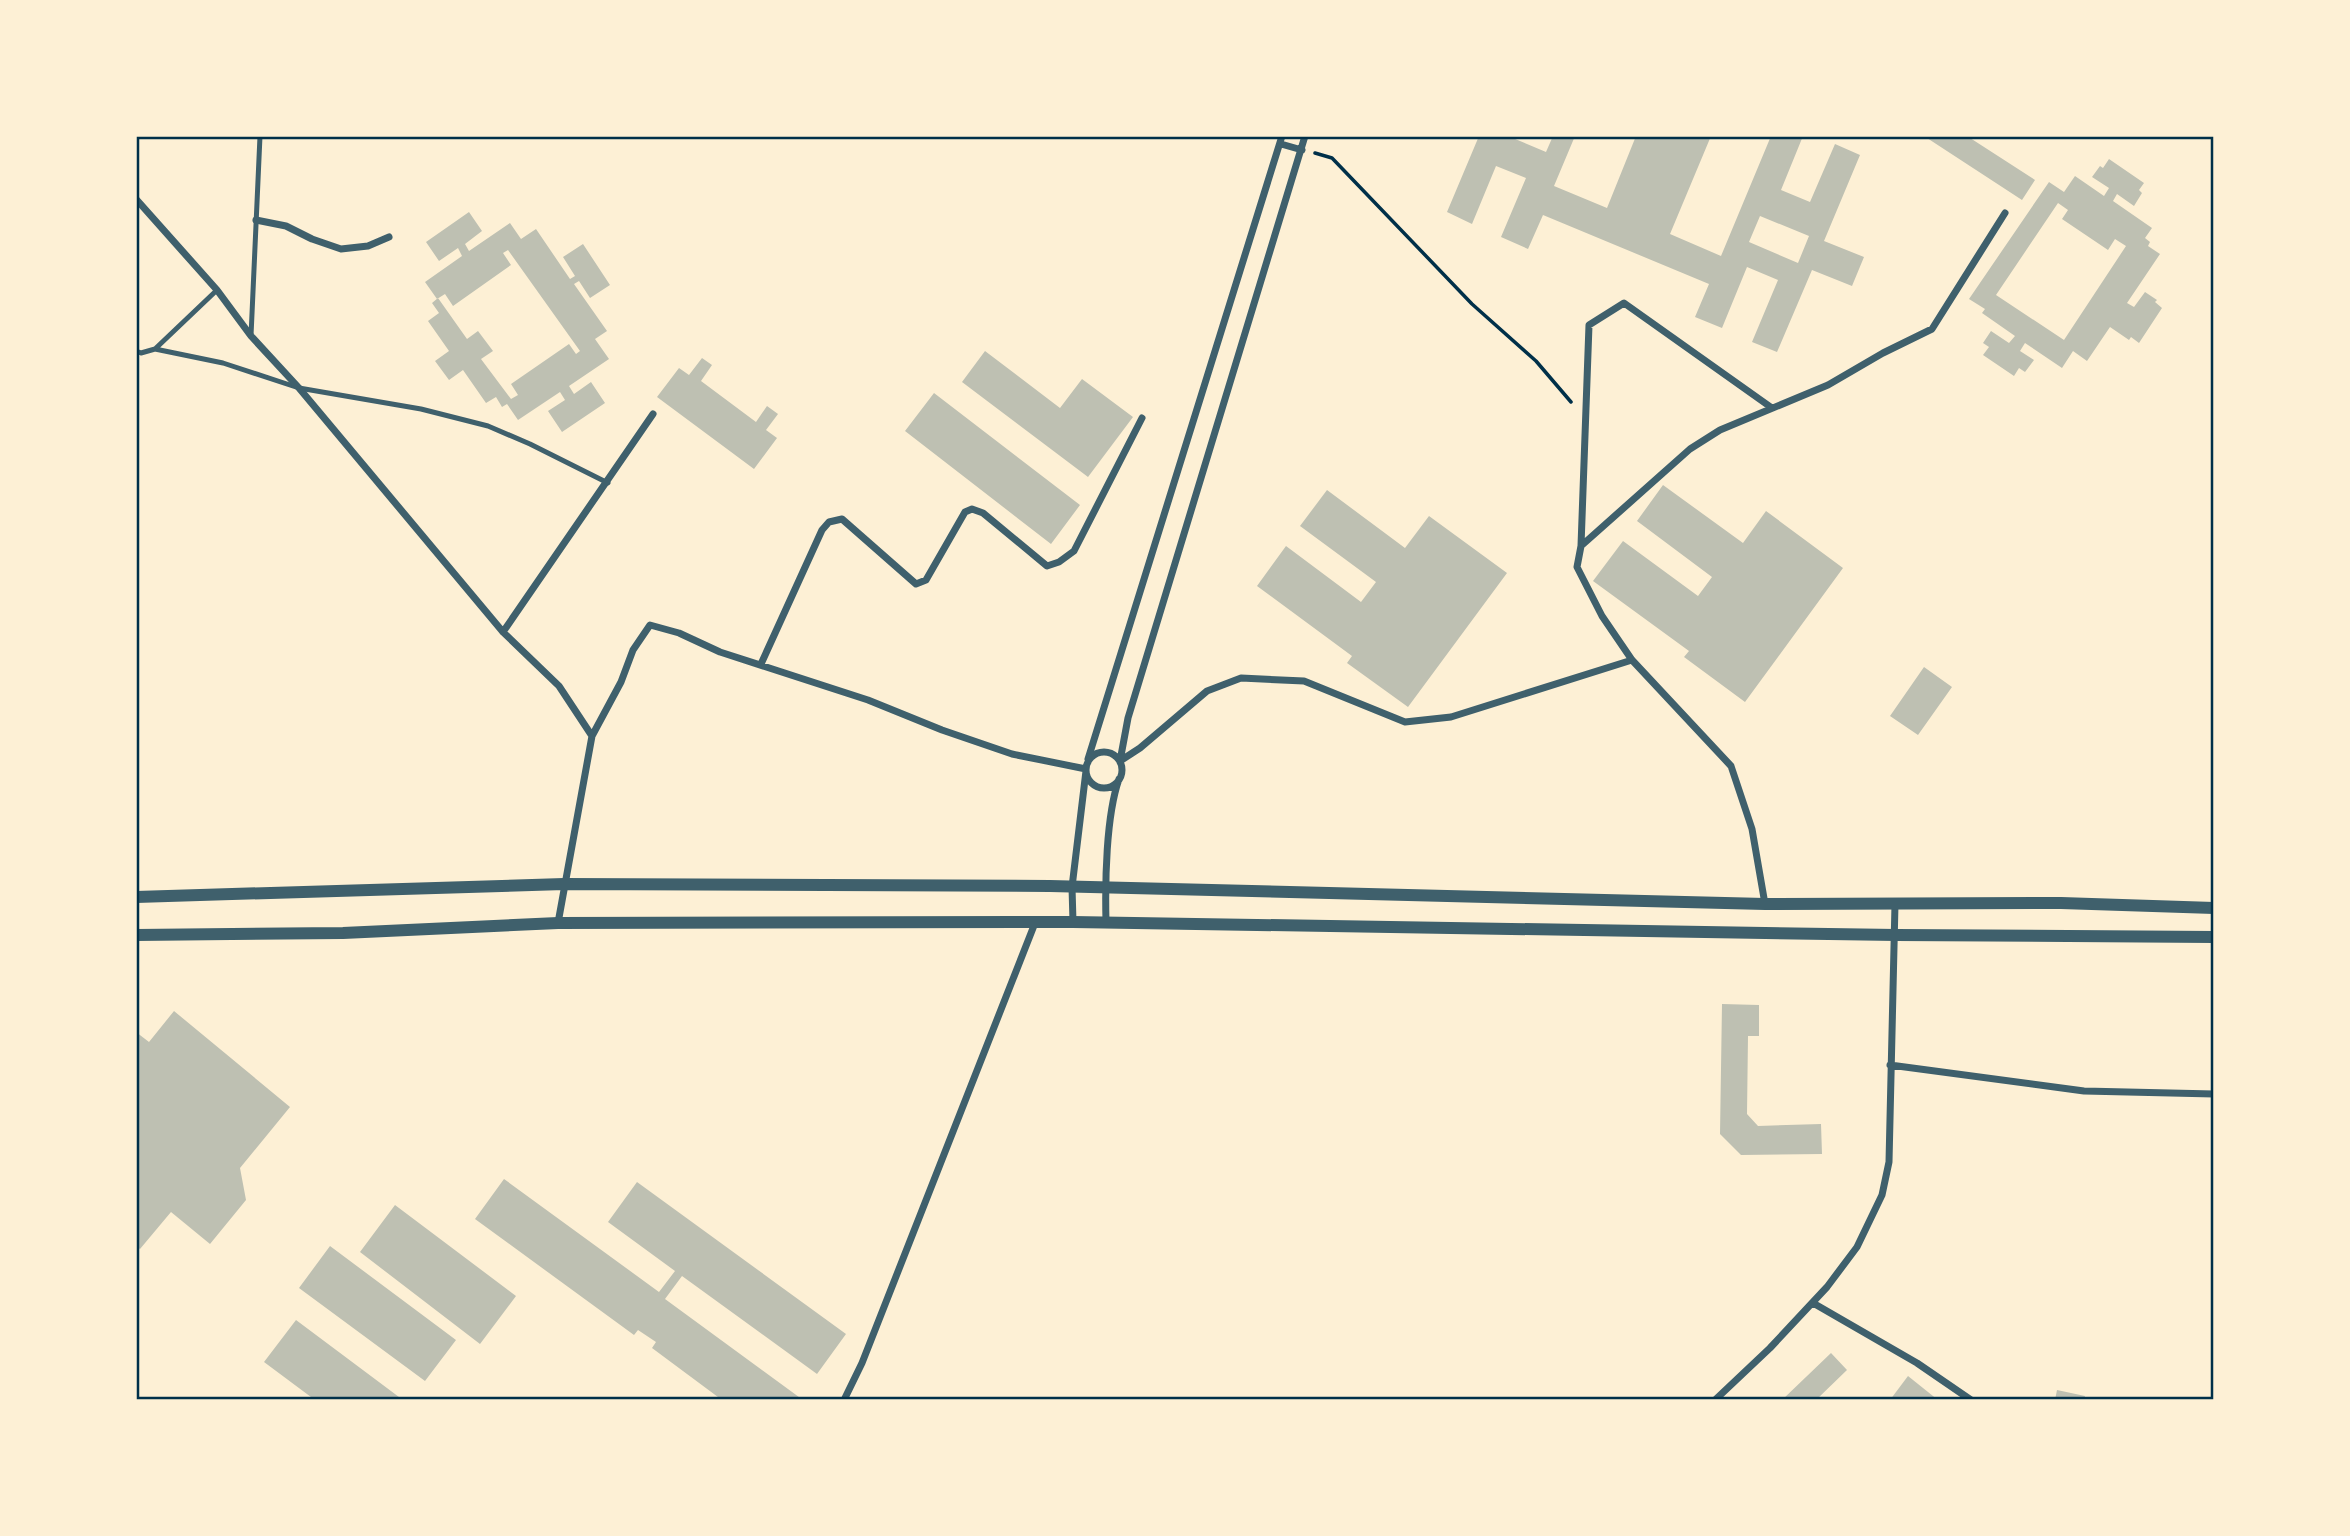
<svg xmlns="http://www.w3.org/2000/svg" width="2350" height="1536" font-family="Figtree,sans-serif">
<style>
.building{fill:#bec0b2;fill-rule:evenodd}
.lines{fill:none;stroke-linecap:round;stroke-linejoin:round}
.path{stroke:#003049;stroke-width:3.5}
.service{stroke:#3f606c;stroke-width:5}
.minor{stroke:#3f606c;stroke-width:7}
.tertiary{stroke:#3f606c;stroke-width:12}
.neatline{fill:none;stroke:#003049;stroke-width:2.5}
</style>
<rect width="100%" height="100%" fill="#fdf0d5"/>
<!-- building -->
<path class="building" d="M1479 136H1508L1546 152 1553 136H1575L1554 186 1607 208 1636 136H1711L1670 234 1721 256 1771 136H1803L1781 190 1810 202 1835 144 1860 155 1824 241 1864 257 1852 286 1812 270 1777 352 1752 342 1778 280 1747 267 1722 328 1695 317 1709 284 1543 215 1528 249 1501 237 1526 178 1496 166 1472 224 1447 212ZM1760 216 1809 236 1798 263 1749 242Z
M1928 136H1967L2035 180 2022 200 1927 138Z
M2109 159 2144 183 2139 190 2142 193 2134 206 2117 194 2113 201 2152 228 2145 238 2150 242 2148 246 2160 254 2127 303 2134 307 2145 292 2157 300 2155 302 2162 308 2139 343 2131 337 2129 340 2110 327 2087 361 2073 351 2062 368 2025 343 2020 351 2034 360 2025 372 2019 368 2014 376 1983 355 1989 347 1983 343 1991 331 2009 343 2015 336 1982 313 1985 309 1969 299 2049 182 2064 192 2075 176 2104 196 2109 188 2092 177 2100 166 2103 168ZM2058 203 2068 210 2062 219 2108 250 2115 239 2126 246 2064 340 1996 295Z
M469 212 482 231 465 244 469 251 510 223 521 239 536 229 570 279 575 276 563 257 583 244 610 285 590 298 579 281 574 284 607 331 595 339 609 359 569 386 574 394 591 382 605 403 562 432 548 411 565 400 560 392 518 420 507 404 502 407 496 397 486 403 463 370 449 380 435 361 449 351 428 321 439 313 432 303 438 298 467 339 478 331 493 351 481 359 511 399 518 395 511 384 569 344 576 354 580 351 508 250 503 253 511 265 453 306 445 294 437 299 425 282 462 256 458 248 439 261 426 242Z
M985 351 1060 408 1082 379 1133 417 1088 477 962 382Z
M702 358 712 365 701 381 756 422 767 406 778 414 766 430 777 438 754 469 657 397 679 368 689 375Z
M934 393 1080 505 1051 544 905 431Z
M1663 485 1743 543 1766 511 1843 568 1745 702 1684 657 1689 651 1593 581 1623 541 1698 596 1712 577 1637 521Z
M1327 490 1405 548 1429 516 1507 573 1408 707 1347 663 1352 656 1257 586 1286 546 1361 602 1376 582 1300 526Z
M1924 667 1952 687 1918 735 1890 716Z
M1722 1004 1759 1005V1036H1748L1747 1114 1758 1126 1821 1124 1822 1154 1741 1155 1720 1134Z
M174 1011 290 1107 240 1168 246 1200 210 1244 171 1212 140 1249 136 1246V1032L149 1042Z
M504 1179 659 1292 675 1271 608 1222 637 1182 846 1334 817 1374 682 1276 665 1299 803 1400H722L652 1348 656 1342 638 1330 634 1335 475 1219Z
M395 1205 516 1296 480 1344 360 1252Z
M330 1246 456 1340 425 1381 299 1288Z
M296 1320 403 1400H315L264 1362Z
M1831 1353 1847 1370 1816 1400H1782Z
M1908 1376 1938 1400H1890Z
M2057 1390 2085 1396 2084 1400H2055Z"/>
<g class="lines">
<!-- path -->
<path class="path" d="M1315 153 1332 158 1472 304 1536 361 1571 402"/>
<!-- service -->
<path class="service" d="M251 336 260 136
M155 349 223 363 299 388 421 409 488 426 530 444 608 483
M136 351 141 353 155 349 217 290"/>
<!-- minor -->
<path class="minor" d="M1281 144 1302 150
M136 199 217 290 251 336 299 388 503 632 559 686 592 736 558 923
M256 220 286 226 312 239 341 249 368 246 389 237
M1772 408 1624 303 1589 325 1581 546 1690 449 1720 430 1828 385 1883 353 1932 329 2005 213
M1581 546 1577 567 1602 616 1632 660 1731 766 1752 829 1765 904
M503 632 653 414
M761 664 822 530 829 522 842 519 916 584 926 580 965 512 972 509 983 513 1047 566 1059 562 1074 551 1142 418
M592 736 621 682 633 650 650 625 679 633 720 652 868 700 942 730 1012 754 1086 769
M1086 770a18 18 0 1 1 36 0a18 18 0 1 1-36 0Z
M1088 759 1282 136
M1120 761 1128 718 1305 136
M1120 761 1140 748 1207 691 1241 678 1304 681 1405 722 1451 717 1632 660
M1073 922 1072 887 1086 771
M1106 922C1105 882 1106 816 1119 779
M1890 1065 2084 1091 2214 1094
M1813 1303 1917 1363 1971 1400
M844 1400 862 1363 1035 923
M1715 1400 1770 1348 1827 1287 1857 1247 1882 1195 1889 1162 1895 904"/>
<!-- tertiary -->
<path class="tertiary" d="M136 897 564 884 1050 886 1765 904 2061 903 2214 908
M136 935 343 933 558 923 1073 922 1896 935 2214 937"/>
</g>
<!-- border -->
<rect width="2350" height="1536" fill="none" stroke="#fdf0d5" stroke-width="276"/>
<rect x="138" y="138" width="2074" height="1260" class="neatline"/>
</svg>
